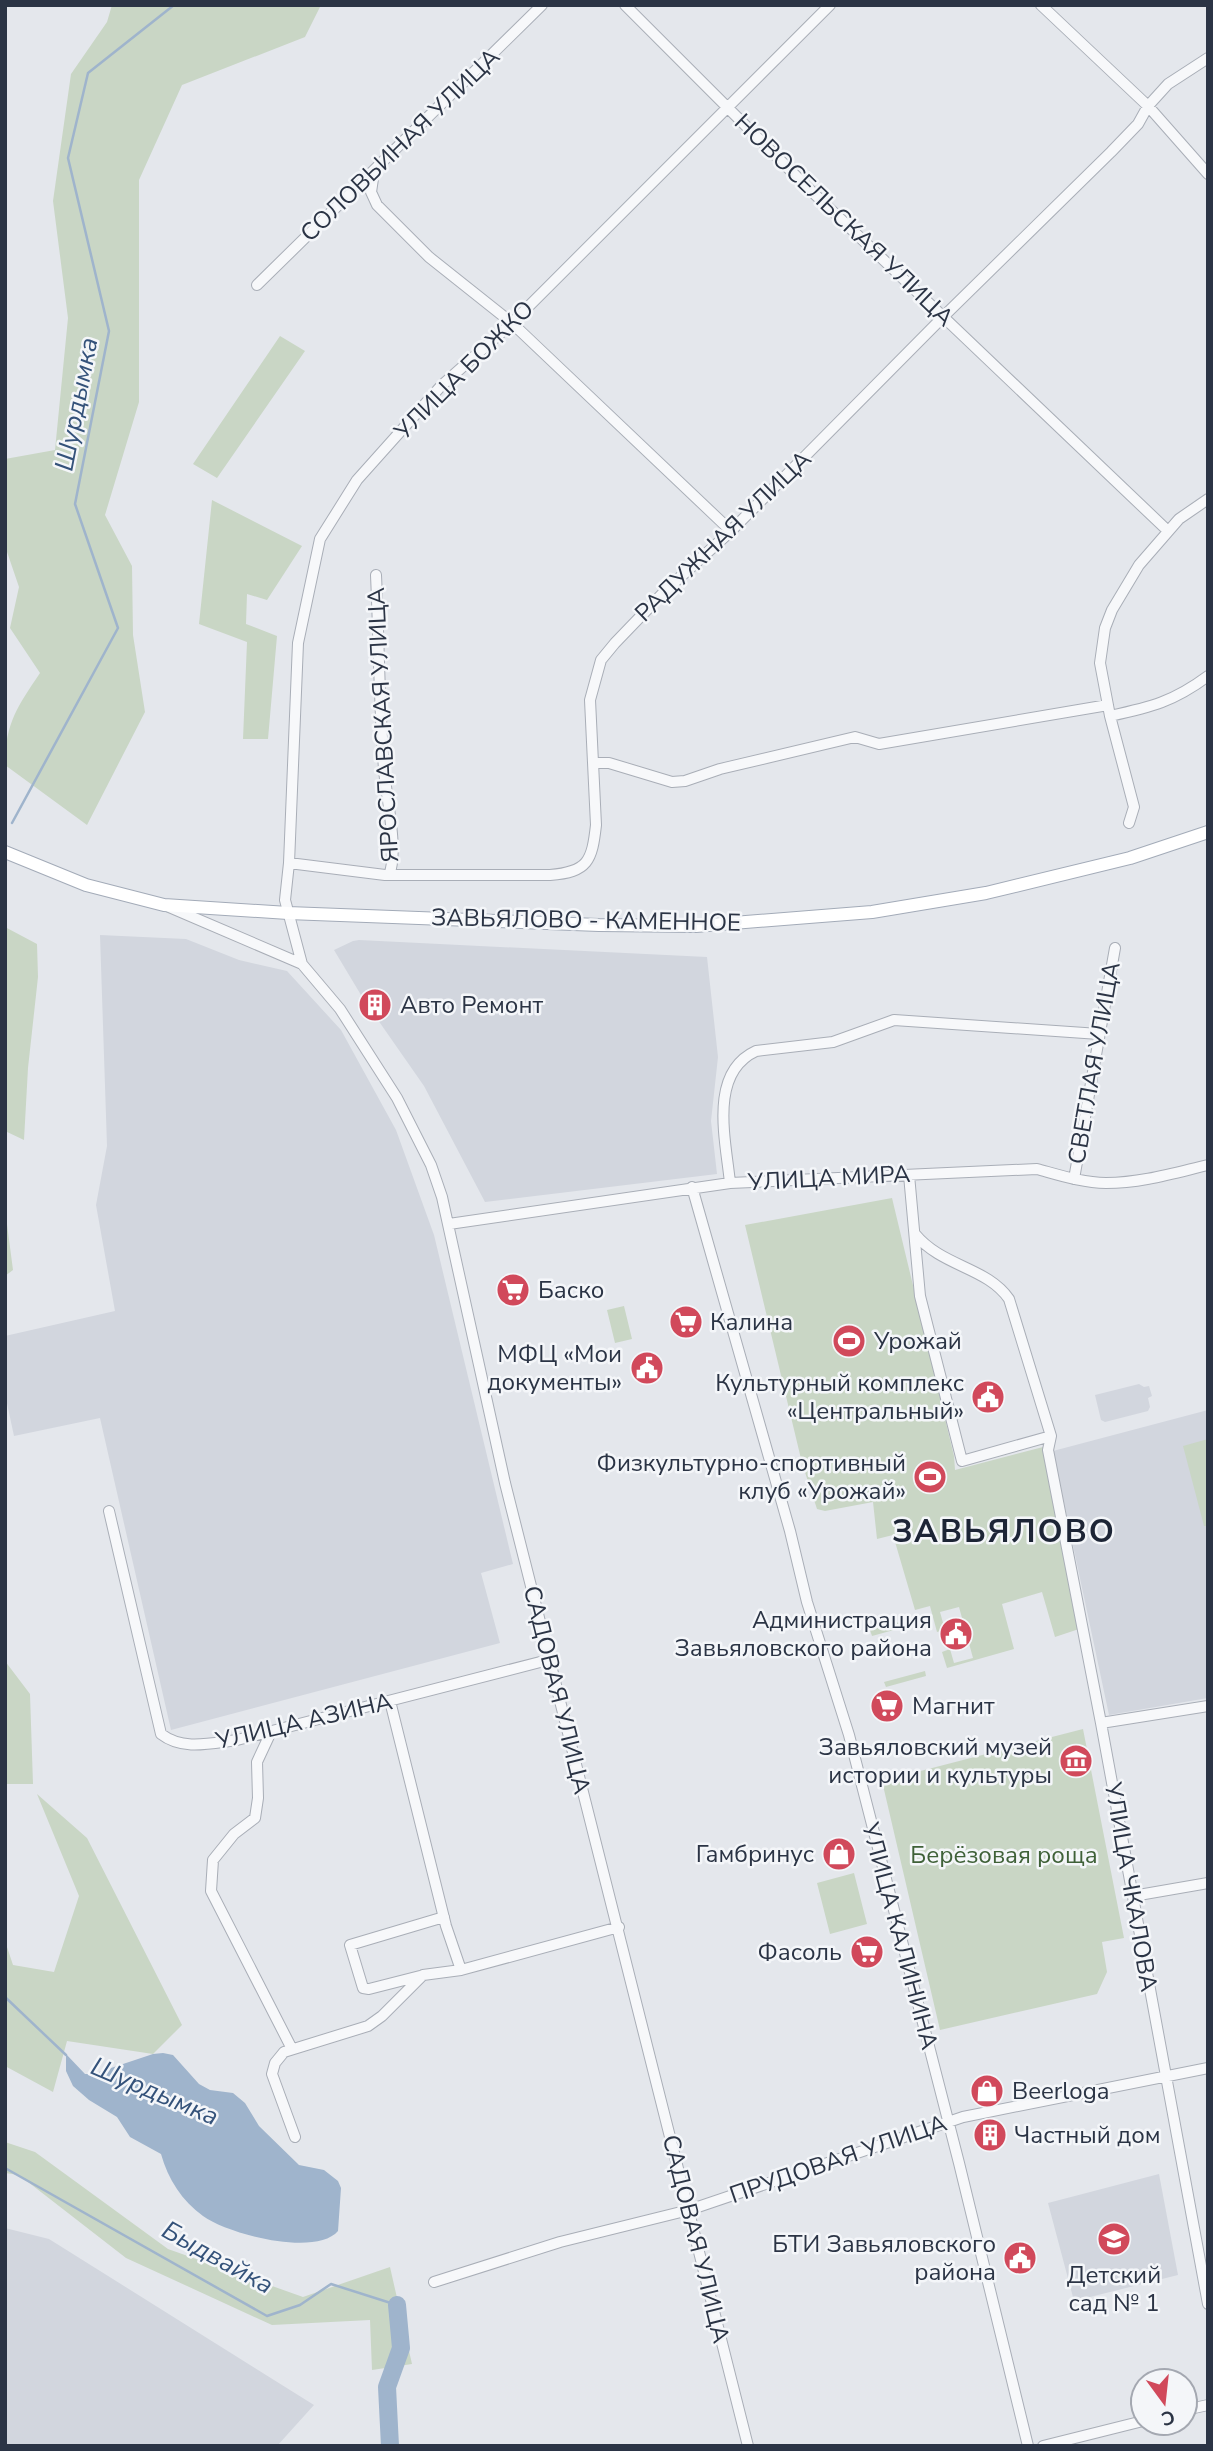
<svg xmlns="http://www.w3.org/2000/svg" width="1213" height="2451" font-family="'Nunito Sans',sans-serif">
<style>
.built{fill:#d2d6de}
.green{fill:#c9d6c5}
.water{fill:#9fb4cc}
.lines{fill:none;stroke-linecap:round;stroke-linejoin:round}
.stream{stroke:#9fb4cc;stroke-width:2.5}
.river{stroke:#9fb4cc;stroke-width:18}
.minor-casing{stroke:#a9aeb7;stroke-width:12}
.major-casing{stroke:#a3abb8;stroke-width:14}
.minor{stroke:#f7f8fa;stroke-width:10}
.major{stroke:#fff;stroke-width:12}
.labels{text-anchor:middle;stroke-width:5;stroke-linejoin:round;paint-order:stroke}
.street-label{font-size:24px;fill:#2b3445;stroke:#f4f6f9}
.poi-label{font-size:24px;fill:#2b3445;stroke:#f4f6f9;text-anchor:end}
.park-label{font-size:24px;fill:#3f6138;stroke:#f4f6f9}
.water-label{font-size:26px;font-style:italic;fill:#34527a;stroke:#f4f6f9}
.district-label{font-size:32px;font-weight:bold;letter-spacing:2px;fill:#1d2536;stroke:#f4f6f9}
</style>
<rect width="100%" height="100%" fill="#e4e7ec"/>
<!-- built -->
<path class="built" d="M100 935 186 939 239 960 287 971 341 1030 396 1130 434 1235 513 1564 481 1573 500 1643 171 1730 100 1418 14 1436 5 1394V1336L115 1311 96 1205 107 1146Z
M359 940 707 957 718 1057 711 1121 717 1174 485 1202 424 1086 364 1000 334 950 353 941Z
M1139 1384 1144 1387 1149 1386 1152 1396 1148 1398 1150 1407 1148 1411 1105 1422 1101 1420 1095 1395Z
M1208 1410V1698L1109 1715 1053 1451Z
M1159 2174 1178 2275 1074 2301 1048 2203Z
M5 2228 49 2239 314 2405 277 2446H5Z"/>
<!-- green -->
<path class="green" d="M112 5H321L305 37 182 85 139 180V402L105 515 132 566 133 635 145 712 87 825 5 765C5 723 18 706 40 673L10 628 19 587 5 546V459L55 450 68 318 53 201 71 74 107 22Z
M280 336 305 351 217 478 193 464Z
M212 500 302 546 267 600 247 594 246 624 277 636 268 739H243L247 642 199 624Z
M5 927 37 944 38 977 28 1068 24 1140 5 1131Z
M892 1198 954 1456 955 1470 1043 1447 1079 1629 1055 1637 1042 1592 1002 1604 1014 1649 947 1668 942 1652 950 1649 954 1663 973 1658 959 1607 940 1612 945 1630 937 1632 930 1606 915 1610 893 1535 877 1539 873 1502 825 1511 817 1509 802 1463 745 1225Z
M5 1209 13 1270 5 1276Z
M624 1306 632 1339 615 1343 607 1310Z
M1208 1439V1526H1204L1183 1446Z
M911 1619 912 1625 872 1636 870 1630Z
M5 1661 30 1694 33 1784H5Z
M925 1671 926 1676 886 1687 884 1682Z
M1083 1729 1124 1938 1102 1942 1107 1972 1097 1994 940 2030 882 1781Z
M37 1794 87 1838 182 2025 153 2054 67 2041 53 2092 5 2066V1941L13 1965 54 1972 79 1896Z
M854 1873 867 1924 830 1934 817 1883Z
M5 2142 35 2152 168 2249 303 2297 390 2267 412 2364 372 2370 370 2320 272 2325 126 2258 19 2175 5 2173Z"/>
<!-- water -->
<path class="water" d="M163 2053 173 2055 199 2084 210 2090 233 2093 245 2103 259 2126 299 2165 324 2170 338 2181 341 2188 338 2231C316 2257 227 2234 203 2216 182 2201 168 2179 161 2154L130 2137 117 2117 89 2100 73 2086 66 2071V2054L85 2074H93L153 2054Z"/>
<g class="lines">
<!-- stream -->
<path class="stream" d="M12 823 118 628 75 504 109 331 68 158 88 73 174 5
M5 1997 66 2055
M5 2168 267 2316 300 2305 331 2284 397 2305"/>
<!-- river -->
<path class="river" d="M390 2446 387 2387 401 2348 397 2305"/>
<defs>
<path id="minor" d="M625 5 806 186 1168 531
M1041 5 1148 106 1208 174
M374 172 371 192 377 205 429 257 512 323 731 531
M257 285 542 5
M376 575C379 639 379 704 384 769 386 797 399 851 389 875
M1110 716C1151 707 1173 702 1208 676
M593 763H609L672 782 685 781 720 769 855 737 879 744 1108 705
M1129 823 1134 807 1110 716 1100 663 1105 628 1112 610 1139 565 1179 519 1208 499
M289 863 385 875H550C588 872 592 861 596 825L590 700 601 660 615 643 666 590 731 531 944 316 1111 152 1138 124 1148 106 1168 84 1208 58
M169 907 302 964
M909 1175 920 1296 962 1461 1051 1436
M1074 1179 1115 948
M730 1183C726 1141 708 1073 756 1051L833 1042 894 1020 1099 1034
M692 1187 790 1531 807 1602 849 1735 959 2163 1028 2446
M449 1224 730 1183 1037 1169C1059 1175 1083 1183 1106 1183 1141 1183 1174 1173 1208 1165
M915 1234C942 1267 987 1267 1009 1299L1051 1436 1048 1450 1101 1723 1208 2304
M109 1511 161 1734C183 1751 211 1743 237 1740L548 1660
M390 1701 446 1926 461 1970
M1101 1723 1208 1706
M271 1732 257 1762 258 1798 255 1818 234 1834 213 1860 211 1891 292 2049
M1133 1896 1208 1883
M420 1976 369 1989 363 1988 350 1945 444 1917
M295 2137 272 2074 275 2063 284 2052 368 2026 382 2016 423 1975 461 1970 619 1927
M434 2282 560 2242 689 2210 963 2117 1208 2068
M1185 2410 1208 2405
M748 2446 505 1483 442 1197 431 1165 397 1098 340 1009 302 964 285 900 289 863 298 643 320 539 357 480 441 386 512 323 830 5
M1043 2446 1143 2421"/>
<path id="major" d="M5 852 86 885 164 905 288 913 599 925 696 926 872 912 986 893 1130 858 1208 832"/>
</defs>
<!-- minor casing -->
<use href="#minor" class="minor-casing"/>
<!-- major casing -->
<use href="#major" class="major-casing"/>
<!-- minor -->
<use href="#minor" class="minor"/>
<!-- major -->
<use href="#major" class="major"/>
</g>
<!-- icons -->
<defs>
<symbol id="building-disc" viewBox="-11 -11 22 22"><circle r="9.5" fill="#d1495b" stroke="#f4f6f9"/><path d="M-4-6H4V6H1V3H-1V6H-4ZM-2.5-4.3h1.7v1.8h-1.7ZM.8-4.3h1.7v1.8H.8ZM-2.5-1h1.7V.8h-1.7ZM.8-1h1.7V.8H.8Z" fill="#fff"/></symbol>
<symbol id="supermarket-disc" viewBox="-11 -11 22 22"><circle r="9.5" fill="#d1495b" stroke="#f4f6f9"/><path d="M-6-5.5h2.5l.6 2H6L4.5 2H-2.5L-4.4-4H-6ZM-1.5 3.2a1.3 1.3 0 1 0 .1 0ZM3 3.2a1.3 1.3 0 1 0 .1 0Z" fill="#fff"/></symbol>
<symbol id="stadium-disc" viewBox="-11 -11 22 22"><circle r="9.5" fill="#d1495b" stroke="#f4f6f9"/><path d="M0-5a6.5 5 0 1 0 0 10a6.5 5 0 1 0 0-10ZM-3.5-1.8h7v3.6h-7Z" fill="#fff"/></symbol>
<symbol id="civic-disc" viewBox="-11 -11 22 22"><circle r="9.5" fill="#d1495b" stroke="#f4f6f9"/><path d="M-.6-6.5H3V-4.5H.6V-3L4-1V1h2V6H-6V1h2V-1L-.6-3ZM-1.2 2.5V6h2.4V2.5Z" fill="#fff"/></symbol>
<symbol id="museum-disc" viewBox="-11 -11 22 22"><circle r="9.5" fill="#d1495b" stroke="#f4f6f9"/><path d="M0-6L6-3V-2H-6V-3ZM-5-1h2V3h-2ZM-1-1h2V3h-2ZM3-1h2V3H3ZM-6 4H6V6H-6Z" fill="#fff"/></symbol>
<symbol id="shop-disc" viewBox="-11 -11 22 22"><circle r="9.5" fill="#d1495b" stroke="#f4f6f9"/><path d="M-5-2.5h2.3a2.7 3.5 0 0 1 5.4 0H5L5.5 6h-11ZM-1.5-2.5h3a1.5 2.3 0 0 0-3 0Z" fill="#fff"/></symbol>
<symbol id="school-disc" viewBox="-11 -11 22 22"><circle r="9.5" fill="#d1495b" stroke="#f4f6f9"/><path d="M0-5L7-2L0 1L-7-2ZM-4 1L0 2.5L4 1V4Q0 6-4 4Z" fill="#fff"/></symbol>
</defs>
<g fill-rule="evenodd">
<use href="#building-disc" x="356" y="986" width="38" height="38"/>
<use href="#supermarket-disc" x="494" y="1271" width="38" height="38"/>
<use href="#supermarket-disc" x="667" y="1303" width="38" height="38"/>
<use href="#stadium-disc" x="830" y="1322" width="38" height="38"/>
<use href="#civic-disc" x="628" y="1349" width="38" height="38"/>
<use href="#civic-disc" x="969" y="1378" width="38" height="38"/>
<use href="#stadium-disc" x="911" y="1458" width="38" height="38"/>
<use href="#civic-disc" x="937" y="1615" width="38" height="38"/>
<use href="#supermarket-disc" x="868" y="1687" width="38" height="38"/>
<use href="#museum-disc" x="1057" y="1742" width="38" height="38"/>
<use href="#shop-disc" x="820" y="1835" width="38" height="38"/>
<use href="#supermarket-disc" x="848" y="1933" width="38" height="38"/>
<use href="#shop-disc" x="968" y="2072" width="38" height="38"/>
<use href="#building-disc" x="971" y="2116" width="38" height="38"/>
<use href="#school-disc" x="1095" y="2220" width="38" height="38"/>
<use href="#civic-disc" x="1001" y="2239" width="38" height="38"/>
</g>
<g class="labels">
<!-- street labels -->
<g class="street-label">
<text transform="translate(400 145) rotate(-44)" y="8">СОЛОВЬИНАЯ УЛИЦА</text>
<text transform="translate(844 220) rotate(44)" y="8">НОВОСЕЛЬСКАЯ УЛИЦА</text>
<text transform="translate(464 370) rotate(-45)" y="8">УЛИЦА БОЖКО</text>
<text transform="translate(723 536) rotate(-44)" y="8">РАДУЖНАЯ УЛИЦА</text>
<text transform="translate(383 725) rotate(-93)" y="8">ЯРОСЛАВСКАЯ УЛИЦА</text>
<text transform="translate(586 920) rotate(1)" y="8">ЗАВЬЯЛОВО - КАМЕННОЕ</text>
<text transform="translate(1094 1063) rotate(-80)" y="8">СВЕТЛАЯ УЛИЦА</text>
<text transform="translate(829 1178) rotate(-3)" y="8">УЛИЦА МИРА</text>
<text transform="translate(557 1690) rotate(76)" y="8">САДОВАЯ УЛИЦА</text>
<text transform="translate(304 1721) rotate(-13)" y="8">УЛИЦА АЗИНА</text>
<text transform="translate(1131 1887) rotate(80)" y="8">УЛИЦА ЧКАЛОВА</text>
<text transform="translate(900 1936) rotate(75)" y="8">УЛИЦА КАЛИНИНА</text>
<text transform="translate(838 2159) rotate(-19)" y="8">ПРУДОВАЯ УЛИЦА</text>
<text transform="translate(696 2239) rotate(76)" y="8">САДОВАЯ УЛИЦА</text>
</g>
<!-- poi labels -->
<g class="poi-label">
<text x="400" y="1013" text-anchor="start">Авто Ремонт</text>
<text x="538" y="1298" text-anchor="start">Баско</text>
<text x="710" y="1330" text-anchor="start">Калина</text>
<text x="874" y="1349" text-anchor="start">Урожай</text>
<text x="622" y="1362">МФЦ «Мои<tspan x="622" dy="28">документы»</tspan></text>
<text x="964" y="1391">Культурный комплекс<tspan x="964" dy="28">«Центральный»</tspan></text>
<text x="906" y="1471">Физкультурно-спортивный<tspan x="906" dy="28">клуб «Урожай»</tspan></text>
<text x="932" y="1628">Администрация<tspan x="932" dy="28">Завьяловского района</tspan></text>
<text x="912" y="1714" text-anchor="start">Магнит</text>
<text x="1052" y="1755">Завьяловский музей<tspan x="1052" dy="28">истории и культуры</tspan></text>
<text x="814" y="1862">Гамбринус</text>
<text x="842" y="1960">Фасоль</text>
<text x="1012" y="2099" text-anchor="start">Beerloga</text>
<text x="1014" y="2143" text-anchor="start">Частный дом</text>
<text x="996" y="2252">БТИ Завьяловского<tspan x="996" dy="28">района</tspan></text>
<text x="1114" y="2283" text-anchor="middle">Детский<tspan x="1114" dy="28">сад № 1</tspan></text>
</g>
<!-- park labels -->
<g class="park-label">
<text x="1004" y="1863">Берёзовая роща</text>
</g>
<!-- water labels -->
<g class="water-label">
<text transform="translate(76 404) rotate(-79)" y="9">Шурдымка</text>
<text transform="translate(155 2091) rotate(23)" y="9">Шурдымка</text>
<text transform="translate(218 2257) rotate(29)" y="9">Быдвайка</text>
</g>
<!-- district labels -->
<g class="district-label">
<text x="1004" y="1542">ЗАВЬЯЛОВО</text>
</g>
</g>
<!-- border -->
<rect width="1213" height="2451" fill="none" stroke="#2b3445" stroke-width="14"/>
<!-- north arrow -->
<g transform="translate(1164 2402) rotate(165)"><circle r="33" fill="#f4f6f9" stroke="#a4a8b1" stroke-width="2"/>
<path d="M0-5L12 26L0 18L-12 26Z" fill="#d1495b"/>
<text y="-10" font-size="19" font-weight="bold" text-anchor="middle" fill="#2b3445">С</text>
</g>
</svg>
